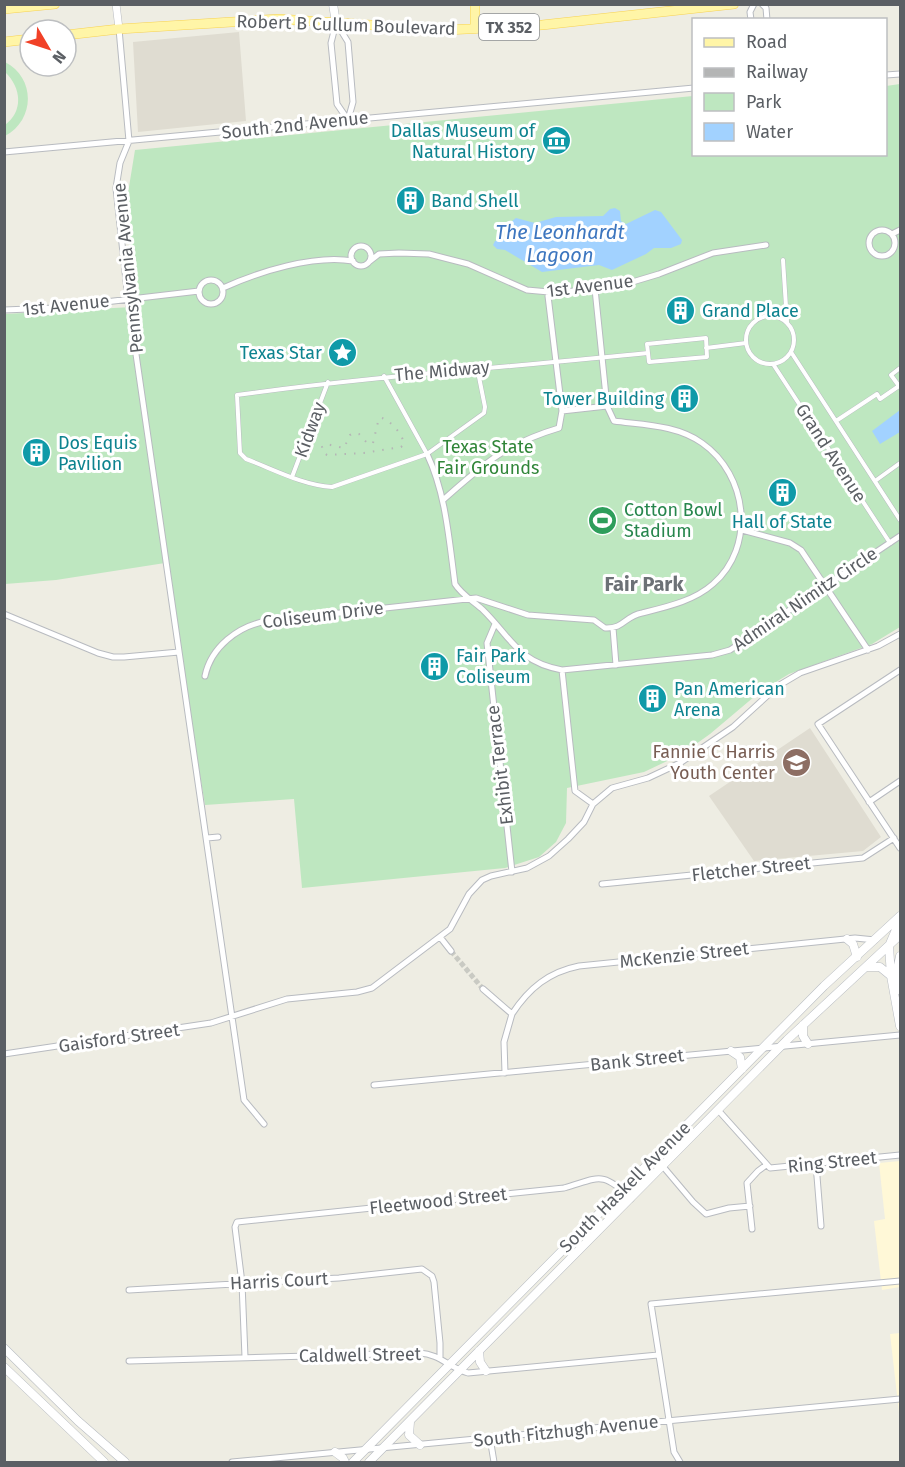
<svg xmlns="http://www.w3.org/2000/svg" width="905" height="1467" font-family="'Fira Sans',sans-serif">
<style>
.commercial{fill:#fff8d7}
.education{fill:#dfdcd1}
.green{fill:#bee7c0}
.water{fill:#a2d2ff}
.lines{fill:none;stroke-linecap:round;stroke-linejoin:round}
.minor-tunnel{stroke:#c9cac3;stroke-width:5;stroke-dasharray:5 2.5;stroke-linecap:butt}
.pedestrian-casing{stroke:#b8bbc0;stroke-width:5}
.minor-casing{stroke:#b8bbc0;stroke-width:7}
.tertiary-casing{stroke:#b8bbc0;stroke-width:8}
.secondary-casing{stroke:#b8bcc2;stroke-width:9}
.primary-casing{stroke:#f7d253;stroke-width:10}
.pedestrian{stroke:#fff;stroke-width:4}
.minor{stroke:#fff;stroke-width:5}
.tertiary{stroke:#fff;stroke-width:7}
.secondary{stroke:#fff;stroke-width:8}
.primary{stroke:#fff5a7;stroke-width:9}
.rail{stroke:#b4b5b5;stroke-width:2;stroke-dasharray:1.5 8;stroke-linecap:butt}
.labels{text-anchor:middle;stroke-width:6;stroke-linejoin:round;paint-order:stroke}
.shield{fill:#fff;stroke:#8c8f92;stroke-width:1.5}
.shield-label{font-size:16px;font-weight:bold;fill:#5b5f64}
.street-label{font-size:18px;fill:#5b5f64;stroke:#fff}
.culture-label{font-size:18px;fill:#0d838f;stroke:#fff;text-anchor:start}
.park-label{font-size:18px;fill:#318639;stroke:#fff}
.leisure-label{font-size:18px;fill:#27864d;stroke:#fff;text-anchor:start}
.education-label{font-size:18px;fill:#785e54;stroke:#fff;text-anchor:end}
.water-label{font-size:20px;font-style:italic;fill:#3d76bf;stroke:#fff}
.neighbourhood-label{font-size:20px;font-weight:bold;fill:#6c7176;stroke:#fff}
</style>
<rect width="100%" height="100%" fill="#eeede3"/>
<!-- commercial -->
<path class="commercial" d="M900 1161V1287L882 1290 874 1221 885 1219 879 1163Z
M900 1333V1421L890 1334Z"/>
<!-- education -->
<path class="education" d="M239 32 246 121 138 132 133 42Z
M810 728 881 837 863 851 754 861 709 796Z"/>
<!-- green -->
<path class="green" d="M5 62C36 78 35 120 5 136V125C24 111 21 87 5 72Z
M900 84V627L872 644 789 674 761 691 710 734 682 754 644 772 567 788 566 823 556 842 539 857 505 868 302 888 294 799 205 805 165 563 56 580 5 584V314L132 307 128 193 135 150 693 96 694 154H886V86Z"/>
<!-- water -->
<path class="water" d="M615 208 620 211 621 221 626 224 655 210 661 212 682 240 681 244 671 248H654L646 254 612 270 599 265 542 272 505 250 497 249 493 245 495 241 504 240 508 237 507 225 516 218 535 223 556 217 603 216 610 209Z
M900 410V432L880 444 872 431Z"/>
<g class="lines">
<!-- minor-tunnel -->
<path class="minor-tunnel" d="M451 951 483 989"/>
<defs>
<path id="pedestrian" d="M783 260 787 322
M746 340a24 24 0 1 1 48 0a24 24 0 1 1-48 0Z
M706 338 707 357 649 362 647 344Z
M706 348 746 343
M791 352 900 520
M773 364 890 543
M477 367 485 407 484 413 427 454 332 487C302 485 273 469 246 459L240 453 237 395C374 376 511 367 648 353
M384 376 427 454
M836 421 877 394 880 399 899 386 891 375 900 368
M292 477 328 382
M875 481 900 463"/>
<path id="minor" d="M762 4 766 8 767 20
M751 20 750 12 754 4
M336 23 331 43 337 104 348 120
M337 24 348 42 353 102 348 120
M119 29 129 141 120 163 116 188 128 299 244 1100 264 1124
M886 75 900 74
M4 152 694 88
M869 243a13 13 0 1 1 26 0a13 13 0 1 1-26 0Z
M892 234 900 230
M351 256a10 10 0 1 1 20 0a10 10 0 1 1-20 0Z
M370 261 379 254 399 253 429 254 468 264 527 290 560 293 629 283 659 274 713 253 766 245
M199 292a12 12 0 1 1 24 0a12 12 0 1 1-24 0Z
M223 288C258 272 315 254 353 261
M595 289 607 406
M548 296 562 411
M4 310 54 308 199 291
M427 454C446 494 449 540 455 584 462 595 472 600 482 609 511 637 517 662 562 670L575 791 593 804
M742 530 790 543 801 550 868 650
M4 614 98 653 113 657H124L179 652
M495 624 487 643 512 872
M613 628 616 665
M562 670 712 655 730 650 900 536
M900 670 818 724 900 848
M205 676C211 647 238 626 267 621L476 598 528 615 594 620 605 628C624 629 625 616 642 613 666 607 694 601 713 584 756 547 748 475 702 443 677 425 644 425 614 421L607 406 562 411 559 428C505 444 484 464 443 500
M869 802 900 781
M207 838 218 837
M602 884 863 858 894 838
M440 937 451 951
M483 989 512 1014 504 1042 505 1073
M512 1014C529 988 549 972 579 966L855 938 875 940
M4 1054 211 1023 287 999 357 992 372 988 450 929 469 894 482 880 491 876 527 868 549 856 568 839 584 822 593 804 612 788 648 778 680 763 733 727 778 686 800 673 878 646 900 634
M374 1085 900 1035
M718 1110 770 1168 900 1155
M655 1157 693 1202 706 1214 729 1208 750 1206
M816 1164 821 1226
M752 1229 747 1183 758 1171 766 1165
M129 1290 339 1278 422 1269 432 1276 434 1282 440 1343V1358
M245 1357 242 1283 235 1227 237 1222 564 1188C599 1178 602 1170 631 1199
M129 1361 420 1353C439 1354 450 1368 468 1373L658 1355
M490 1438 494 1462
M232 1462 900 1399
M680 1462 674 1452 651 1304 900 1281"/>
<path id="tertiary" d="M116 4 119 29"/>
<path id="secondary" d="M333 4 336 23
M900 920 889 946 891 976 900 1026
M847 939 853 944 857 957
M866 967H880L891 976
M898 990 897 971 900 956
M803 1025V1036L808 1044
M731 1051 740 1057 742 1069
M4 1348 78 1421 125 1462
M479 1351 480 1362 486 1371
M4 1367 104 1462
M410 1422 409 1435 420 1445
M335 1452 343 1458 345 1462
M353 1462 824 986 900 916
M369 1462 787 1040 900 935"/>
<path id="primary" d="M475 4V29
M4 9 55 4
M66 35 119 29 279 19 447 30 542 25 734 4
M4 42 30 39"/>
</defs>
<!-- pedestrian casing -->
<use href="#pedestrian" class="pedestrian-casing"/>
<!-- minor casing -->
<use href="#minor" class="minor-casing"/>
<!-- tertiary casing -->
<use href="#tertiary" class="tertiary-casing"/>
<!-- secondary casing -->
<use href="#secondary" class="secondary-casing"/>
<!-- primary casing -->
<use href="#primary" class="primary-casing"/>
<!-- pedestrian -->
<use href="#pedestrian" class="pedestrian"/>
<!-- minor -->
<use href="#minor" class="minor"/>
<!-- tertiary -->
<use href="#tertiary" class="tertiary"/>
<!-- secondary -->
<use href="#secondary" class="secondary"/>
<!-- primary -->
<use href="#primary" class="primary"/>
<!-- rail -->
<path class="rail" d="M382 418C391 421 403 435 404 444L401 447 364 453 327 455 323 452 322 447 326 444 344 448 350 435 354 433 359 434 368 444 373 443 378 422Z"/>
</g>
<!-- icons -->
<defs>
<symbol id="museum-disc" viewBox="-11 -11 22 22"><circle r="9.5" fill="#0f9aa8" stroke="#fff"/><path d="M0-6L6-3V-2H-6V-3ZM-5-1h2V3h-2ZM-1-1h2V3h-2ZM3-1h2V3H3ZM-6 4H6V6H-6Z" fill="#fff"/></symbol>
<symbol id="building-disc" viewBox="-11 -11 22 22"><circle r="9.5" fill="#0f9aa8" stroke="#fff"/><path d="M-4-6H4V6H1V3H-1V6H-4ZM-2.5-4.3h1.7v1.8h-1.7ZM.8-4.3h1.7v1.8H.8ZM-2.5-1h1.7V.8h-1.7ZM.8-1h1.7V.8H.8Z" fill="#fff"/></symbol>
<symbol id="sight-disc" viewBox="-11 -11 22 22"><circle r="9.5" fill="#0f9aa8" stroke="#fff"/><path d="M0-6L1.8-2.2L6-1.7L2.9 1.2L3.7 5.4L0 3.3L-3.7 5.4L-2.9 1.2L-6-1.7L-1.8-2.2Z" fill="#fff"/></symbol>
<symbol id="stadium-disc" viewBox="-11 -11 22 22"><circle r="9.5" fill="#2e9e5b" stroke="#fff"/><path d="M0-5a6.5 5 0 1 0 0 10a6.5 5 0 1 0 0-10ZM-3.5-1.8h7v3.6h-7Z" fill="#fff"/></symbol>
<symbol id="school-disc" viewBox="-11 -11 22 22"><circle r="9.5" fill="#8d6e63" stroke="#fff"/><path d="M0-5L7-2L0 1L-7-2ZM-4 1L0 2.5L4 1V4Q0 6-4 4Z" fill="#fff"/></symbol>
</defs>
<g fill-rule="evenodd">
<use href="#museum-disc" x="540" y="124" width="33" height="33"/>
<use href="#building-disc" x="394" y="184" width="33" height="33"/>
<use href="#building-disc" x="664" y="294" width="33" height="33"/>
<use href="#sight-disc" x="326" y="336" width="33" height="33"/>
<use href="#building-disc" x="668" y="382" width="33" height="33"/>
<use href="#building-disc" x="20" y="436" width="33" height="33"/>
<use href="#building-disc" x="766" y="476" width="33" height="33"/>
<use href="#stadium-disc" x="586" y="504" width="33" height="33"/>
<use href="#building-disc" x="418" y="650" width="33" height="33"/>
<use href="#building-disc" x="636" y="682" width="33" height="33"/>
<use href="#school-disc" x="780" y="746" width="33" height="33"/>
</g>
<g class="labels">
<!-- shield labels -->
<rect class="shield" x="479" y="14" width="60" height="26" rx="4.5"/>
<g class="shield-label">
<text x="509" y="33">TX 352</text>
</g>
<!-- street labels -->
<g class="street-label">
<text transform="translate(346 25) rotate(2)" y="6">Robert B Cullum Boulevard</text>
<text transform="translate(295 125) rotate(-6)" y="6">South 2nd Avenue</text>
<text transform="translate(128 268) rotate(-96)" y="6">Pennsylvania Avenue</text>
<text transform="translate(590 286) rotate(-7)" y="6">1st Avenue</text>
<text transform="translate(66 305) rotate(-6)" y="6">1st Avenue</text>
<text transform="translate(442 371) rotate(-5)" y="6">The Midway</text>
<text transform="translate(310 430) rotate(-70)" y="6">Kidway</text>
<text transform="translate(831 453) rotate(57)" y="6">Grand Avenue</text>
<text transform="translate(805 599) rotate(-34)" y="6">Admiral Nimitz Circle</text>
<text transform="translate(323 615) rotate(-7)" y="6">Coliseum Drive</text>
<text transform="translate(500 765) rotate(-97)" y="6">Exhibit Terrace</text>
<text transform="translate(751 869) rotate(-6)" y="6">Fletcher Street</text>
<text transform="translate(684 955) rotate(-6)" y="6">McKenzie Street</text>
<text transform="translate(119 1038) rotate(-8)" y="6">Gaisford Street</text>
<text transform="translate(637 1060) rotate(-6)" y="6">Bank Street</text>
<text transform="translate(832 1162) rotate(-6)" y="6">Ring Street</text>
<text transform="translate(625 1187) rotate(-45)" y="6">South Haskell Avenue</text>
<text transform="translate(438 1201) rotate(-6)" y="6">Fleetwood Street</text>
<text transform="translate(279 1281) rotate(-3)" y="6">Harris Court</text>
<text transform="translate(360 1355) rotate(-1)" y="6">Caldwell Street</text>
<text transform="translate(566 1431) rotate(-6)" y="6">South Fitzhugh Avenue</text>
</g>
<!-- culture labels -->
<g class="culture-label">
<text x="535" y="137" text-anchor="end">Dallas Museum of<tspan x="535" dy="21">Natural History</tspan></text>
<text x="431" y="207">Band Shell</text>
<text x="702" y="317">Grand Place</text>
<text x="322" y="359" text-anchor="end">Texas Star</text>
<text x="664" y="405" text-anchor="end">Tower Building</text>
<text x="58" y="449">Dos Equis<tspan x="58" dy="21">Pavilion</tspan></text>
<text x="782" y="528" text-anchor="middle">Hall of State</text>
<text x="456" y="662">Fair Park<tspan x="456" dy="21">Coliseum</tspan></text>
<text x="674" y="695">Pan American<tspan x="674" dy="21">Arena</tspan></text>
</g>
<!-- park labels -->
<g class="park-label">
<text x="488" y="453">Texas State<tspan x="488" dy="21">Fair Grounds</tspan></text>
</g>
<!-- leisure labels -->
<g class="leisure-label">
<text x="624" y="516">Cotton Bowl<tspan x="624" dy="21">Stadium</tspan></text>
</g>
<!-- education labels -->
<g class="education-label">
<text x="775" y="758">Fannie C Harris<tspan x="775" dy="21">Youth Center</tspan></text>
</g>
<!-- water labels -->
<g class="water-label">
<text x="560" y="239">The Leonhardt<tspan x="560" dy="23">Lagoon</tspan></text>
</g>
<!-- neighbourhood labels -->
<g class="neighbourhood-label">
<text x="644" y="591">Fair Park</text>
</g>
</g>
<!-- border -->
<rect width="905" height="1467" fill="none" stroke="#5b5f64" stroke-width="12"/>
<!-- legend -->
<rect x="692" y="18" width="195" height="138" fill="#ffffff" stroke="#bdbfc1" stroke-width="1.5"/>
<rect x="704" y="38" width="30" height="9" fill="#fff5a7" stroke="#bdbfc1" stroke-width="1.5"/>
<text x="746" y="48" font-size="18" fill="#5b5f64">Road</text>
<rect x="704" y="68" width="30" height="9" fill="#b4b5b5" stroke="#bdbfc1" stroke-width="1.5"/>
<text x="746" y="78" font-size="18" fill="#5b5f64">Railway</text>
<rect x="704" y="93" width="30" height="18" fill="#bee7c0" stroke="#bdbfc1" stroke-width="1.5"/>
<text x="746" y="108" font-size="18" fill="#5b5f64">Park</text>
<rect x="704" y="123" width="30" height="18" fill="#a2d2ff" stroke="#bdbfc1" stroke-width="1.5"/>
<text x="746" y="138" font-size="18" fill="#5b5f64">Water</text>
<!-- north arrow -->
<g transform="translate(48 48) rotate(129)"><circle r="28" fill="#ffffff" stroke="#bdbfc1" stroke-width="1.5"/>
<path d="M0-4.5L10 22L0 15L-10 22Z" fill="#f14127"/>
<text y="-9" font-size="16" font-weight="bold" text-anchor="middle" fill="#5b5f64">N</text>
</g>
</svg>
